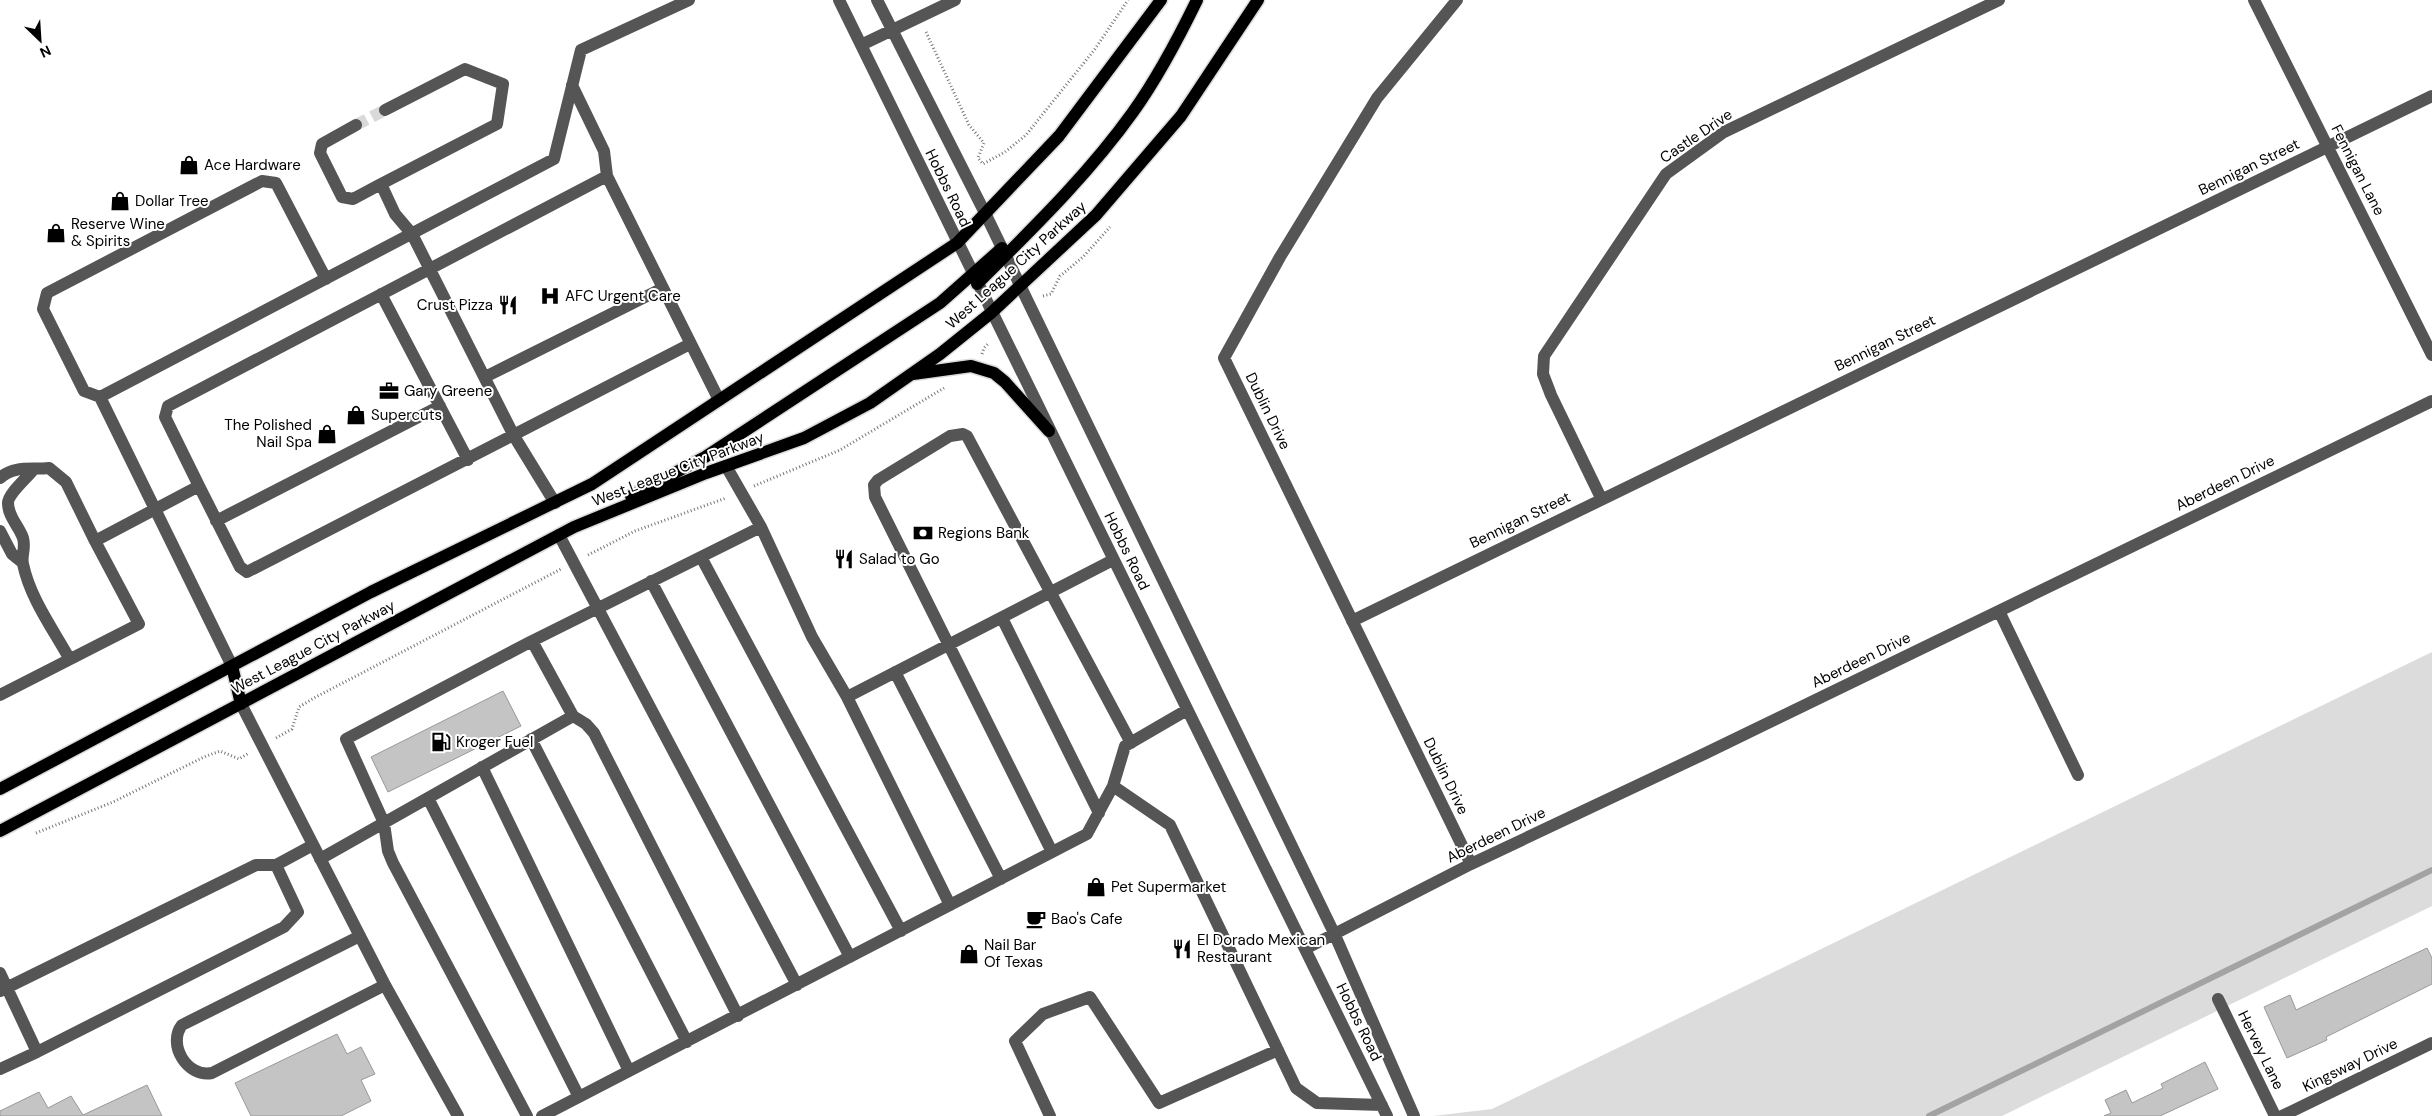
<svg xmlns="http://www.w3.org/2000/svg" width="2432" height="1116" font-family="'DM Sans',sans-serif">
<style>
.grass{fill:#dcdcdc}
.lines{fill:none;stroke-linecap:round;stroke-linejoin:round}
.stream{stroke:#a3a3a3;stroke-width:6}
.building{fill:#c4c4c4;stroke:#999}
.minor-tunnel{stroke:#d9d9d9;stroke-width:12;stroke-dasharray:12 6;stroke-linecap:butt}
.major-casing{stroke:#dbdbdb;stroke-width:15}
.path{stroke:#777;stroke-width:3;stroke-dasharray:1 2.5;stroke-linecap:butt}
.minor{stroke:#555;stroke-width:12}
.major{stroke:#000;stroke-width:12}
.labels{text-anchor:middle;stroke-width:4;stroke-linejoin:round;paint-order:stroke}
.street-label{font-size:15px;fill:#000;stroke:#fff}
.poi-label{font-size:15px;fill:#000;stroke:#fff;text-anchor:start}
</style>
<rect width="100%" height="100%" fill="#fff"/>
<!-- grass -->
<path class="grass" d="M2432 652V906L2002 1116H1433L1492 1109Z"/>
<g class="lines">
<!-- stream -->
<path class="stream" d="M1929 1116 2432 870"/>
</g>
<!-- building -->
<path class="building" d="M503 691 521 726 388 792 371 757Z
M2427 948 2432 958V984L2326 1037 2327 1040 2287 1058 2264 1007 2290 995 2296 1010Z
M337 1034 347 1054 361 1047 375 1074 361 1080 371 1101 341 1116H251L235 1083Z
M2205 1062 2218 1089 2160 1116H2104L2111 1113 2105 1100 2126 1090 2132 1103 2163 1088 2161 1084Z
M147 1085 162 1116H0V1111L39 1092 48 1108 71 1096 83 1115Z"/>
<g class="lines">
<!-- minor-tunnel -->
<path class="minor-tunnel" d="M356 125 385 110"/>
<defs>
<path id="major" d="M977 284C1031 230 1088 175 1133 112 1158 77 1178 39 1197 0
M913 374 971 366 994 373 1005 382 1049 431
M631 496 705 457 940 303 1002 248
M232 666 241 704
M0 789 371 592 592 484 957 243 1059 136 1161 0
M0 831 574 527 706 473 804 438 870 403 940 354 991 313 1096 215 1181 116 1258 0"/>
</defs>
<!-- major casing -->
<use href="#major" class="major-casing"/>
<!-- path -->
<path class="path" d="M926 32 969 125 984 143 978 158 983 164 1005 152 1026 135 1095 49 1128 0
M1043 296 1051 294 1060 276 1083 257 1110 227
M982 354 984 348 989 343
M754 486 840 450 944 388
M588 555 635 531 726 498
M276 738 292 729 299 707 314 698 561 569
M36 833 113 802 204 757 220 751 239 759 249 753"/>
<!-- minor -->
<path class="minor" d="M839 0 1387 1116
M877 0 986 215 1334 933 1414 1116
M1457 0 1377 98 1280 257 1224 358 1471 864
M2254 0 2432 355
M861 45 955 0
M572 85 604 151 607 176 719 400
M356 125 322 144 320 153 342 197 353 199 381 184 395 214 412 234 514 436 555 503
M381 184 497 124 503 84 465 69 385 110
M381 294 468 460
M485 377 663 288
M100 397 84 391 43 309 47 293 262 181 276 183 326 279
M726 466 761 527 812 637 847 697 1113 560
M33 470C26 479 8 494 8 503 8 517 19 526 23 538 26 548 21 555 23 564 30 598 53 629 69 658
M0 478C14 465 32 470 49 468L66 482 95 541
M199 486 240 567 247 572 690 344
M1601 498 1551 395 1543 374 1544 356 1666 174 1724 132 1999 0
M216 521 440 406
M0 531 12 554 22 562
M559 535 797 985
M701 557 901 931
M651 581 850 957
M1999 611 2078 775
M1002 618 1099 813
M1352 621 2432 96
M232 666 100 397 554 159 581 50 689 0
M895 672 1001 879
M0 695 139 624 95 541 199 486 165 417 168 406 607 176
M847 697 950 905
M241 704 385 985 458 1116
M1187 710 1125 746 1113 786 1170 825 1296 1088 1317 1103 1382 1105
M573 716 586 724 594 733 738 1016
M531 739 687 1042
M482 767 629 1071
M428 798 579 1097
M1052 852 875 497 874 485 878 480 950 436 963 434 967 436 1131 743
M320 859 573 716 532 641 761 527
M276 865 313 845
M360 936 182 1025C167 1044 187 1078 212 1073L385 985
M1305 949 1471 864 1704 754 2432 401
M0 973 37 1052 0 1069
M0 991 256 865H276L298 912 284 927 37 1052
M2218 999 2275 1116
M527 1116 393 863 388 851 384 823 346 739 532 641
M542 1116 1087 834 1113 786
M1050 1116 1015 1041 1043 1014 1090 997 1159 1103 1278 1050
M2282 1116 2432 1043"/>
<!-- major -->
<use href="#major" class="major"/>
</g>
<!-- icons -->
<defs>
<symbol id="shop-bare" viewBox="-9 -9 18 18"><path d="M-5-2.5h2.3a2.7 3.5 0 0 1 5.4 0H5L5.5 6h-11ZM-1.5-2.5h3a1.5 2.3 0 0 0-3 0Z" fill="#000" stroke="#fff" stroke-width="2.5" paint-order="stroke"/></symbol>
<symbol id="hospital-bare" viewBox="-9 -9 18 18"><path d="M-5-5h3v3.5h4V-5h3V5h-3V1.5h-4V5h-3Z" fill="#000" stroke="#fff" stroke-width="2.5" paint-order="stroke"/></symbol>
<symbol id="restaurant-bare" viewBox="-9 -9 18 18"><path d="M-5-6h1v4h1v-4h1v4h1v-4h1v5L-1.5 .5V6h-2V.5L-5-1ZM5-6V6H3V1.5H1.5Q1.5-4 5-6Z" fill="#000" stroke="#fff" stroke-width="2.5" paint-order="stroke"/></symbol>
<symbol id="office-bare" viewBox="-9 -9 18 18"><path d="M-6-3h4V-5.5h4V-3h4V5H-6ZM-1-4.5V-3h2v-1.5ZM-6 0V1H6V0Z" fill="#000" stroke="#fff" stroke-width="2.5" paint-order="stroke"/></symbol>
<symbol id="bank-bare" viewBox="-9 -9 18 18"><path d="M-6-4H6V4H-6ZM0-2.3a2.3 2.3 0 1 0 0 4.6a2.3 2.3 0 1 0 0-4.6Z" fill="#000" stroke="#fff" stroke-width="2.5" paint-order="stroke"/></symbol>
<symbol id="fuel-bare" viewBox="-9 -9 18 18"><path d="M-5.5-6h7V0h2V4h1.3V-2.5L3-4.5l.8-.8L6-3V5H2.5V1h-1V6h-7ZM-4.2-4.7v3.2H.2V-4.7Z" fill="#000" stroke="#fff" stroke-width="2.5" paint-order="stroke"/></symbol>
<symbol id="cafe-bare" viewBox="-9 -9 18 18"><path d="M-5.5-4.5H6V0H3Q3 3.5 0 3.5H-2.5Q-5.5 3.5-5.5 0ZM3-3.2v2h1.7v-2ZM-6 4.5H4V6H-6Z" fill="#000" stroke="#fff" stroke-width="2.5" paint-order="stroke"/></symbol>
</defs>
<g fill-rule="evenodd">
<use href="#shop-bare" x="175" y="151" width="28" height="28"/>
<use href="#shop-bare" x="106" y="187" width="28" height="28"/>
<use href="#shop-bare" x="42" y="219" width="28" height="28"/>
<use href="#hospital-bare" x="536" y="282" width="28" height="28"/>
<use href="#restaurant-bare" x="494" y="291" width="28" height="28"/>
<use href="#office-bare" x="375" y="377" width="28" height="28"/>
<use href="#shop-bare" x="342" y="401" width="28" height="28"/>
<use href="#shop-bare" x="313" y="420" width="28" height="28"/>
<use href="#bank-bare" x="909" y="519" width="28" height="28"/>
<use href="#restaurant-bare" x="830" y="545" width="28" height="28"/>
<use href="#fuel-bare" x="427" y="728" width="28" height="28"/>
<use href="#shop-bare" x="1082" y="873" width="28" height="28"/>
<use href="#cafe-bare" x="1022" y="905" width="28" height="28"/>
<use href="#restaurant-bare" x="1168" y="935" width="28" height="28"/>
<use href="#shop-bare" x="955" y="940" width="28" height="28"/>
</g>
<g class="labels">
<!-- street labels -->
<g class="street-label">
<text transform="translate(1696 136) rotate(-34)" y="5">Castle Drive</text>
<text transform="translate(2249 167) rotate(-26)" y="5">Bennigan Street</text>
<text transform="translate(2358 170) rotate(63)" y="5">Fennigan Lane</text>
<text transform="translate(948 188) rotate(64)" y="5">Hobbs Road</text>
<text transform="translate(1016 265) rotate(-42)" y="5">West League City Parkway</text>
<text transform="translate(1885 343) rotate(-26)" y="5">Bennigan Street</text>
<text transform="translate(1268 411) rotate(64)" y="5">Dublin Drive</text>
<text transform="translate(678 469) rotate(-21)" y="5">West League City Parkway</text>
<text transform="translate(2225 483) rotate(-26)" y="5">Aberdeen Drive</text>
<text transform="translate(1520 520) rotate(-26)" y="5">Bennigan Street</text>
<text transform="translate(1127 551) rotate(64)" y="5">Hobbs Road</text>
<text transform="translate(313 647) rotate(-28)" y="5">West League City Parkway</text>
<text transform="translate(1861 660) rotate(-26)" y="5">Aberdeen Drive</text>
<text transform="translate(1446 776) rotate(64)" y="5">Dublin Drive</text>
<text transform="translate(1496 835) rotate(-26)" y="5">Aberdeen Drive</text>
<text transform="translate(1359 1022) rotate(64)" y="5">Hobbs Road</text>
<text transform="translate(2261 1050) rotate(64)" y="5">Hervey Lane</text>
<text transform="translate(2350 1065) rotate(-26)" y="5">Kingsway Drive</text>
</g>
<!-- poi labels -->
<g class="poi-label">
<text x="204" y="170">Ace Hardware</text>
<text x="135" y="206">Dollar Tree</text>
<text x="71" y="229">Reserve Wine<tspan x="71" dy="17">&amp; Spirits</tspan></text>
<text x="565" y="301">AFC Urgent Care</text>
<text x="493" y="310" text-anchor="end">Crust Pizza</text>
<text x="404" y="396">Gary Greene</text>
<text x="371" y="420">Supercuts</text>
<text x="312" y="430" text-anchor="end">The Polished<tspan x="312" dy="17">Nail Spa</tspan></text>
<text x="938" y="538">Regions Bank</text>
<text x="859" y="564">Salad to Go</text>
<text x="456" y="747">Kroger Fuel</text>
<text x="1111" y="892">Pet Supermarket</text>
<text x="1051" y="924">Bao's Cafe</text>
<text x="1197" y="945">El Dorado Mexican<tspan x="1197" dy="17">Restaurant</tspan></text>
<text x="984" y="950">Nail Bar<tspan x="984" dy="17">Of Texas</tspan></text>
</g>
</g>
<!-- north arrow -->
<g transform="translate(40 40) rotate(155)" stroke="#ffffff" stroke-width="4" paint-order="stroke">
<path d="M0-4L9 19L0 12L-9 19Z" fill="#000000"/>
<text y="-8" font-size="14" font-weight="bold" text-anchor="middle" fill="#000000">N</text>
</g>
</svg>
